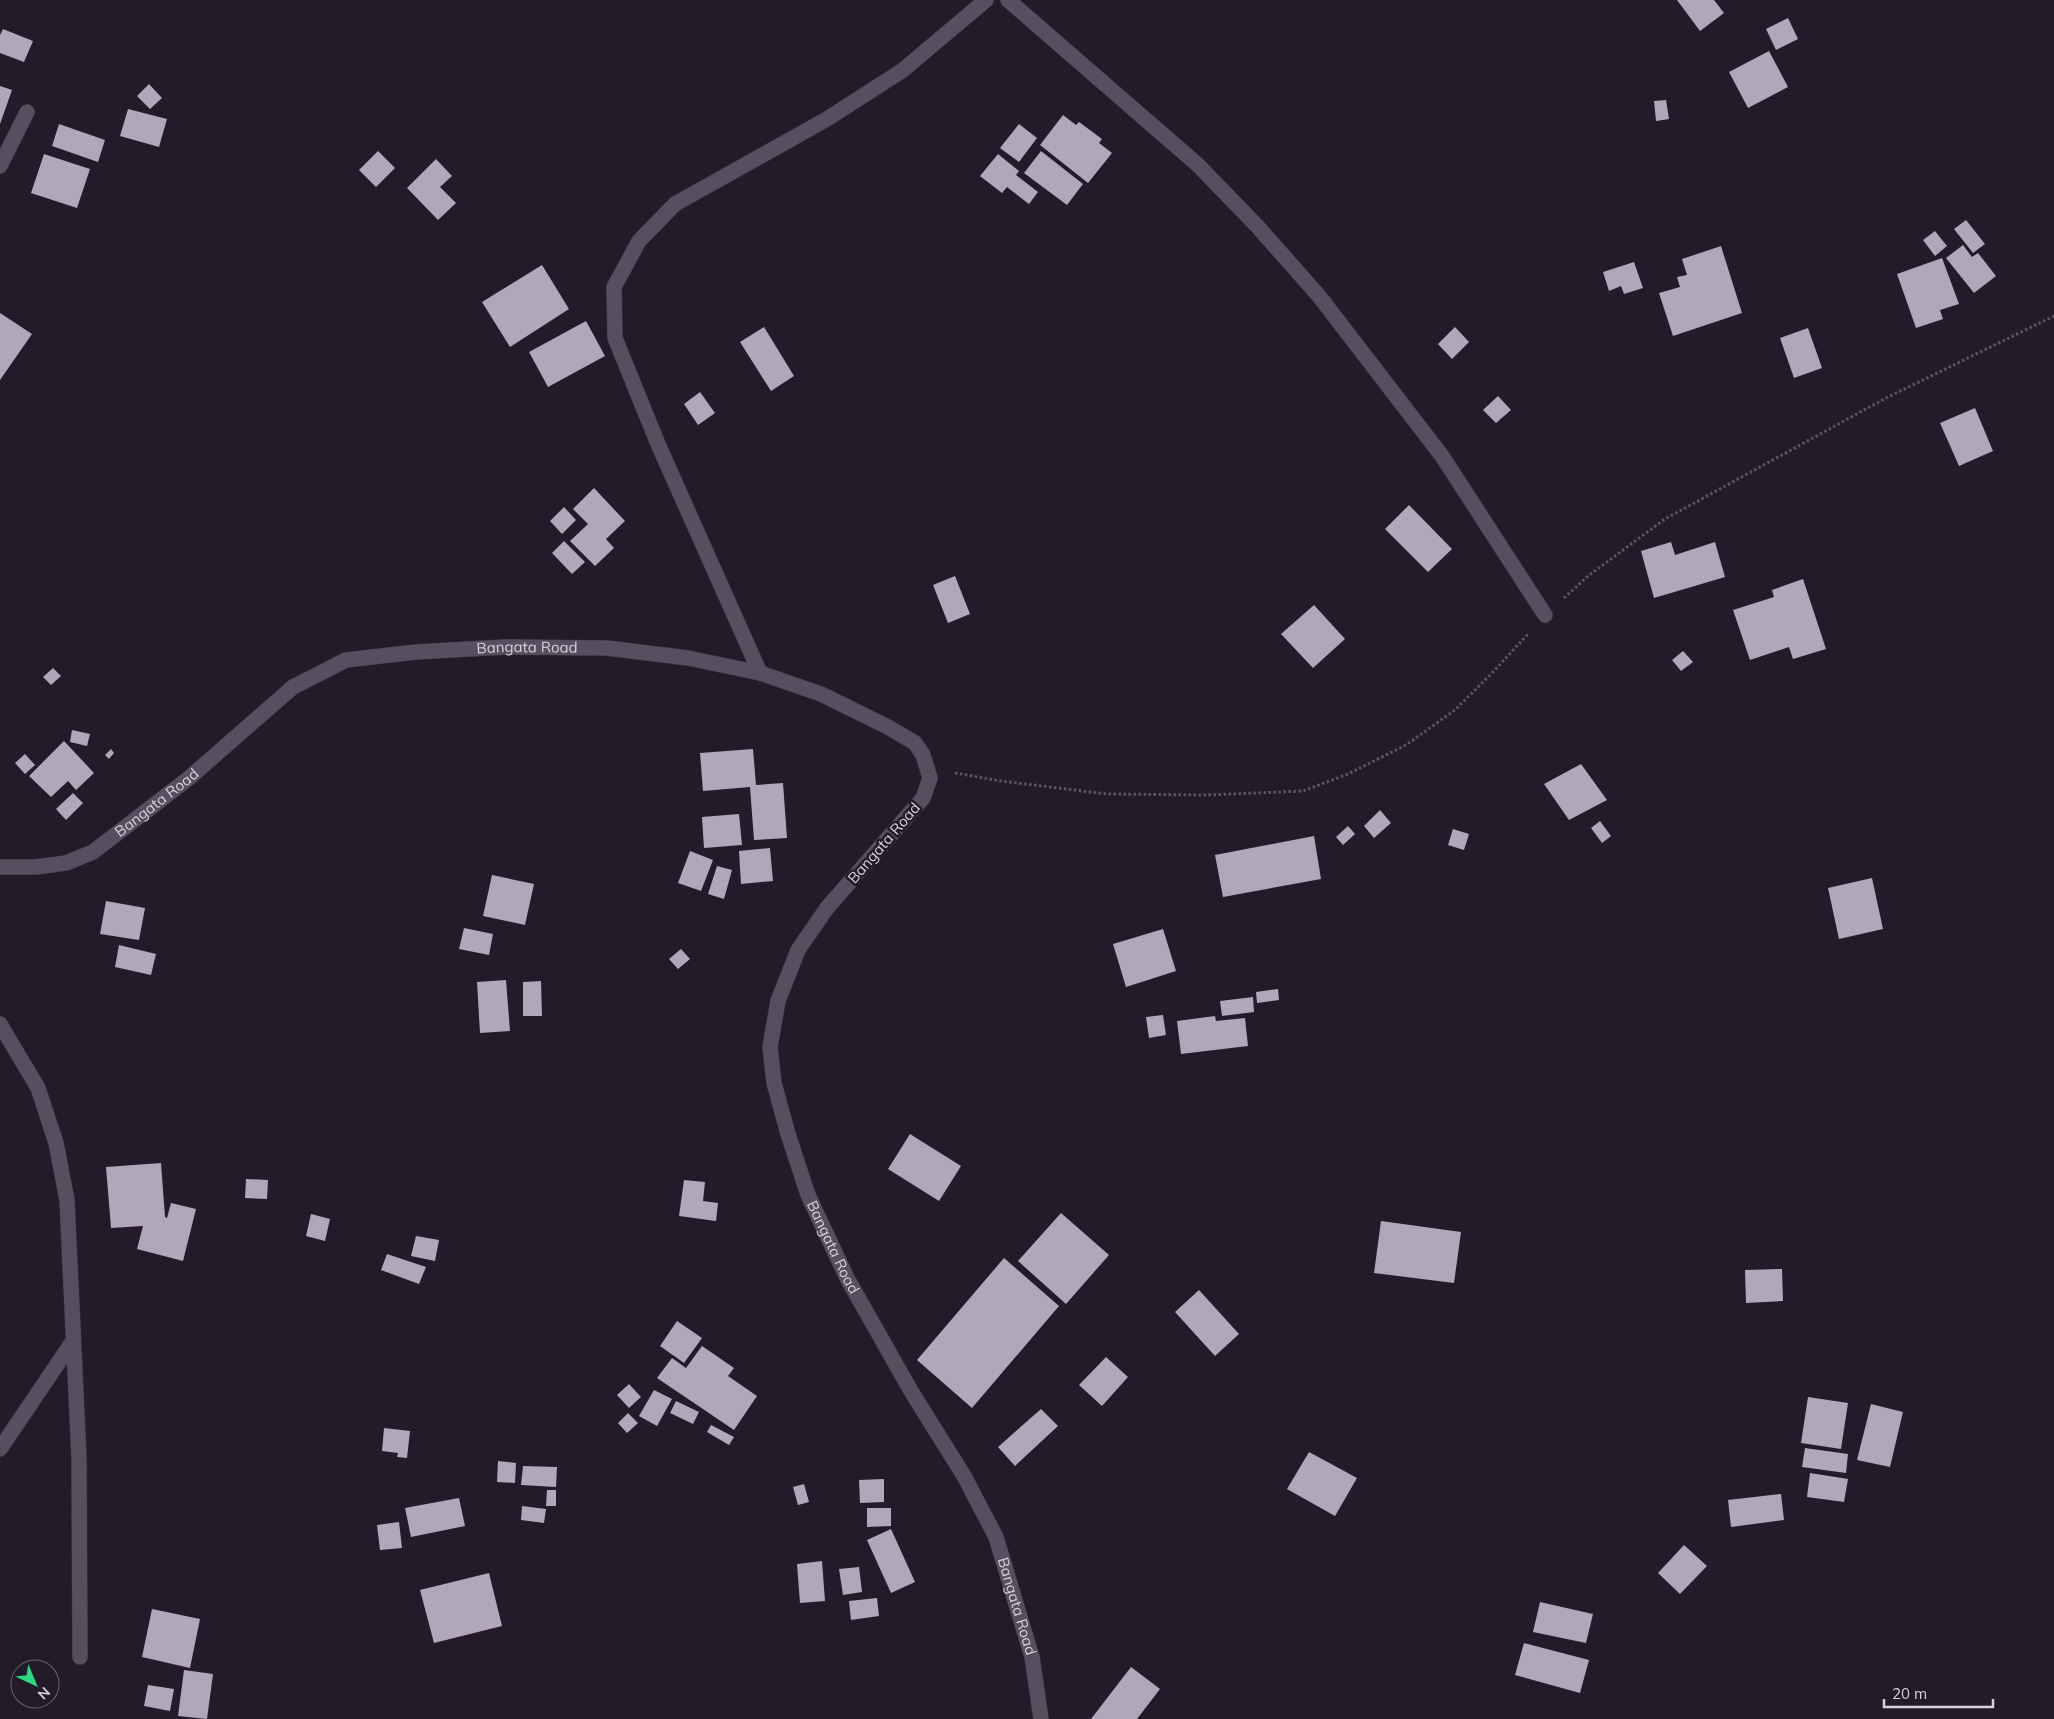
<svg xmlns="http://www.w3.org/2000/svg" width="2054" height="1719" font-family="Mulish,sans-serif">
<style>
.building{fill:#b1a7bb}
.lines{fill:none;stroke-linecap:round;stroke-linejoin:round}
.street-casing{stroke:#3d3743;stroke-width:16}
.path{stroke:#5c5562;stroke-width:3;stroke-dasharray:2.5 2.5;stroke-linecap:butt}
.street{stroke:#574e60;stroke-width:15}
.labels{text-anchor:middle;stroke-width:5;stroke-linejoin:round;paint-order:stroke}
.street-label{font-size:15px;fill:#d7d2dc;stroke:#231b2a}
</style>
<rect width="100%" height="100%" fill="#231b2a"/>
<!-- building -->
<path class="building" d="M1677 0H1714L1724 13 1700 31Z
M1788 18 1798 39 1776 50 1766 29Z
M3 29 33 41 24 62 0 53V35Z
M1769 51 1788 87 1748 108 1729 72Z
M149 84 162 98 150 109 137 96Z
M0 86 12 90 0 124Z
M1666 100 1669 119 1656 121 1654 101Z
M128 109 167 119 159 147 120 136Z
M1063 115 1076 125 1079 122 1102 139 1099 143 1112 153 1088 183 1040 145Z
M59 124 105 140 98 162 52 146Z
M1019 124 1037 138 1019 162 1000 148Z
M378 151 395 168 376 187 359 170Z
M1041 151 1083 184 1067 205 1024 173Z
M44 154 90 169 77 208 31 193Z
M998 154 1019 171 1016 175 1038 192 1029 204 1007 187 1002 193 980 176Z
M436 159 452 176 440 187 456 203 438 220 407 188Z
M1966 220 1985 244 1973 253 1954 229Z
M1935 231 1947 246 1935 256 1923 240Z
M1963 245 1972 257 1978 253 1996 276 1974 293 1946 258Z
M1721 246 1742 313 1673 336 1659 293 1680 287 1677 277 1687 275 1682 259Z
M1942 258 1959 304 1940 310 1943 319 1916 328 1897 274Z
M1634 262 1643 288 1624 294 1621 286 1609 291 1603 272Z
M542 265 569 309 510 347 482 302Z
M0 313 32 334 0 380Z
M586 321 605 356 548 387 529 352Z
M764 327 794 376 771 391 740 342Z
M1455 327 1469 342 1452 359 1438 344Z
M1808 328 1822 368 1794 378 1780 338Z
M700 392 715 413 698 425 684 404Z
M1498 396 1511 410 1496 423 1483 410Z
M1975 408 1993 451 1959 466 1940 423Z
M594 488 625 521 606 539 614 548 595 566 570 541 588 524 573 509Z
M1409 505 1452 549 1428 572 1385 529Z
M564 507 576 520 562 534 550 521Z
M564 541 585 562 572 574 552 553Z
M1671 542 1675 555 1715 542 1725 577 1654 598 1641 551Z
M955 576 970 614 948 623 933 585Z
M1803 579 1826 649 1793 659 1789 647 1750 660 1733 610 1774 597 1772 590Z
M1314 605 1345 639 1313 668 1281 634Z
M1683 651 1693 662 1681 671 1672 660Z
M53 668 61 676 51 685 43 677Z
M72 730 90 734 87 746 70 742Z
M64 741 94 773 76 790 68 781 51 797 29 776Z
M111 749 114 753 109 759 105 755Z
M753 749 756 785 783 783 787 838 754 840 750 787 703 791 700 753Z
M25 754 35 765 25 774 15 763Z
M1581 764 1607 800 1569 820 1544 784Z
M73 793 83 803 66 820 56 809Z
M1380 810 1391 823 1374 838 1364 826Z
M739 814 742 845 704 848 702 817Z
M1600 821 1611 836 1602 843 1591 828Z
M1348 826 1355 834 1343 845 1336 837Z
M1453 829 1469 834 1464 850 1448 845Z
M1314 836 1321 879 1223 897 1215 855Z
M770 848 773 881 741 884 739 851Z
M690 851 713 860 701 891 678 883Z
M717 866 732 870 724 899 708 894Z
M492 875 534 884 525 925 483 916Z
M1872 878 1883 929 1839 939 1828 888Z
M106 901 145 908 139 940 100 934Z
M464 928 493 934 489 955 459 949Z
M1163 929 1176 971 1126 987 1113 944Z
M119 945 156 954 151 975 115 967Z
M681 949 690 959 678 969 669 959Z
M506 980 510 1031 480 1033 477 982Z
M541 981 542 1016H523V982Z
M1278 989 1279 1000 1257 1003 1256 992Z
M1253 997 1254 1012 1222 1016 1220 1001Z
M1163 1015 1166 1035 1149 1038 1146 1017Z
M1215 1016 1216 1021 1245 1018 1248 1046 1181 1054 1177 1021Z
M910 1134 961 1166 939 1201 888 1169Z
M161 1163 165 1217 167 1218 171 1203 196 1209 183 1261 137 1249 143 1226 111 1228 106 1167Z
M246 1179 268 1180 267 1199 245 1198Z
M684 1180 705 1182 703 1201 718 1203 716 1221 679 1216Z
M1061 1213 1109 1255 1066 1304 1018 1261Z
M311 1214 330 1219 325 1241 306 1236Z
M1381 1221 1461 1232 1454 1283 1374 1273Z
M416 1236 439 1240 435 1261 411 1256Z
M387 1254 426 1267 419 1284 381 1270Z
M1004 1258 1059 1306 972 1408 917 1360Z
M1782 1269 1783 1301 1746 1303 1745 1270Z
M1199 1290 1239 1334 1215 1356 1175 1312Z
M677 1321 702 1338 684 1363 660 1346Z
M702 1346 734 1368 728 1376 757 1396 734 1430 657 1378 672 1358 686 1368Z
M1106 1357 1128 1377 1102 1406 1079 1385Z
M629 1384 641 1397 629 1408 617 1395Z
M654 1390 672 1399 657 1426 639 1416Z
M1808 1397 1848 1403 1841 1449 1801 1443Z
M676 1401 699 1412 693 1424 670 1413Z
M1871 1404 1903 1412 1890 1467 1857 1460Z
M1041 1409 1058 1426 1015 1466 998 1447Z
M628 1413 638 1423 627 1433 618 1423Z
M711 1425 734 1437 729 1445 707 1432Z
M384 1428 410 1431 407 1458 397 1457 398 1453 382 1451Z
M1805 1448 1848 1454 1846 1473 1802 1467Z
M1309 1452 1357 1478 1335 1516 1287 1489Z
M498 1461 516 1463 515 1483 497 1482Z
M523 1466 557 1467 556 1487 521 1485Z
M1810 1473 1848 1479 1844 1502 1807 1497Z
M884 1479V1502L860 1503 859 1480Z
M804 1484 809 1502 798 1505 793 1487Z
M547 1490H556V1506H546Z
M1781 1494 1784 1520 1731 1527 1728 1500Z
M459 1498 465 1526 411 1537 405 1508Z
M522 1506 546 1509 544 1523 521 1520Z
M867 1508H891V1526L867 1527Z
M399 1522 402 1548 380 1550 377 1525Z
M891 1529 915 1582 891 1593 867 1540Z
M1684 1545 1707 1566 1680 1594 1658 1573Z
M822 1561 825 1601 800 1603 797 1564Z
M859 1567 862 1592 843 1595 839 1569Z
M489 1573 502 1626 434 1643 420 1590Z
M877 1598 879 1616 851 1620 849 1601Z
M1540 1602 1593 1614 1586 1643 1533 1632Z
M152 1609 200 1619 190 1668 142 1657Z
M1524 1643 1589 1660 1580 1693 1515 1675Z
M1131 1667 1160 1689 1137 1719H1091Z
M184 1670 213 1674 207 1719 178 1716Z
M148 1685 174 1689 170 1711 144 1706Z"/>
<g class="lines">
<defs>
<g id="street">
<path d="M1008 0 1198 165 1258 227 1319 296 1442 456 1545 615"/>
<path d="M0 166 27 112"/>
<path d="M760 673 658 444 615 338 614 287 639 241 675 204 827 119 903 70 986 0"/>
<path id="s1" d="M0 867H36L66 863 93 852 189 778 293 687 346 660 416 652 505 647 607 648 688 658 760 673 821 694 888 727 915 743 923 755 930 778 923 798 827 908 798 950 778 1001 770 1047 774 1083 788 1134 808 1195 847 1278 911 1391 964 1476 996 1537 1032 1657 1041 1719"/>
<path d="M0 1024 38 1088 56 1143 67 1200 79 1458 80 1657"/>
<path d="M0 1449 73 1341"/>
</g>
</defs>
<!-- street casing -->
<use href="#street" class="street-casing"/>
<!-- path -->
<path class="path" d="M1564 598 1588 576 1665 519 1886 398 2054 316
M955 773 1001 781 1107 794 1208 795 1303 791 1348 774 1406 745 1455 710 1494 671 1528 634"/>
<!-- street -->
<use href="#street" class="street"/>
</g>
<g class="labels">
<!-- street labels -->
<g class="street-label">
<text dy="5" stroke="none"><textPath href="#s1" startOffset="596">Bangata Road</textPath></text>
<text dy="5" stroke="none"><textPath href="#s1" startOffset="176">Bangata Road</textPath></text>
<text transform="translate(884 843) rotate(-49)" y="5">Bangata Road</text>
<text dy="5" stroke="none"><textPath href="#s1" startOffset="1571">Bangata Road</textPath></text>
<text dy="5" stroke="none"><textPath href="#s1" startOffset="1976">Bangata Road</textPath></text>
</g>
</g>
<!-- north arrow -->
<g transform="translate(35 1684) rotate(136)"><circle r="24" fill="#231b2a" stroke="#6b6471"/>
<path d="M0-4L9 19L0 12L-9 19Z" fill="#2ed883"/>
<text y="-8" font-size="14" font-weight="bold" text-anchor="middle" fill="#d7d2dc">N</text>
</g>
<!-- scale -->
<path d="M1884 1699v8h109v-8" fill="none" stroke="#d7d2dc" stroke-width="2.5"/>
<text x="1892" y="1699" font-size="15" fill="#d7d2dc" stroke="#231b2a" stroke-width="4" paint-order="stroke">20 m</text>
</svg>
